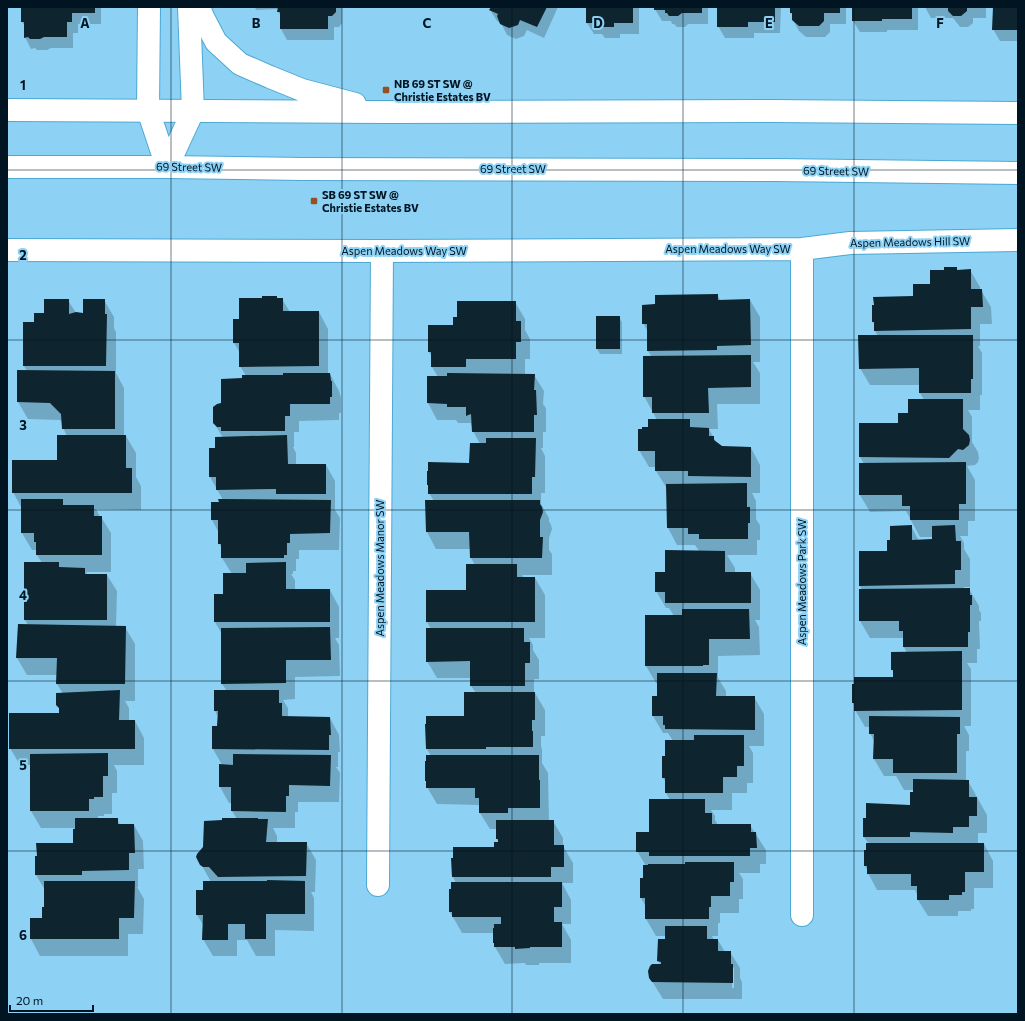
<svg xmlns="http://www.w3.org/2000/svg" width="1025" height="1021" font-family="Commissioner,sans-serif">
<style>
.shadow{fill:#0003;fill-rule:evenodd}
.building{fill:#0e242e}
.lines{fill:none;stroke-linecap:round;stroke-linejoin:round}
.street-casing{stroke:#4da8d2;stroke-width:24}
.secondary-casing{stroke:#4da8d2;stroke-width:24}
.street{stroke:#fff;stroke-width:22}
.secondary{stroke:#fff;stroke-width:22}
.grid{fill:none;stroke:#001421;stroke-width:1;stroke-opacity:0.55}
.poi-dot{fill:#955024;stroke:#8dd2f5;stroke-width:1.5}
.labels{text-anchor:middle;stroke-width:4;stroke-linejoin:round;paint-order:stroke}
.poi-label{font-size:11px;font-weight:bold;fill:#001421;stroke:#8dd2f5;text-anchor:start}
.street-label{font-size:11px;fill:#001421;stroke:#8dd2f5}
.grid-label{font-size:13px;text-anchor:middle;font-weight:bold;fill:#001421;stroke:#8dd2f5;stroke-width:4;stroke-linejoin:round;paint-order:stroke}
</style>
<rect width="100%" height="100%" fill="#8dd2f5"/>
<!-- shadow -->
<path class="shadow" d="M21 7H101V24H78V33H73V48H51L47 50H37L35 48 31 49 25 37V26L22 22V9Z
M255 7H341L342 9V23L339 27H334V40H287L281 29V16L278 12 279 9 256 10Z
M492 7H558L544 38 527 30 524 36 516 39 507 35 501 23 497 21 490 10Z
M587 7H639V34H620V38H605L602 34H594L587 23Z
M655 7H708V24H688L685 27H677L674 24H672L671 21H662L655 9Z
M718 7H781L780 33H754V38H725L718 26Z
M791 7H846V24H830V32L825 37H806L799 31 793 20V16L791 13Z
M853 7H918V30H887V32H860L853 21Z
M925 7H986V18H973V23L968 27H960L953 18H931Z
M992 7H1018V41H1000L993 29 994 10Z
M956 268 958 271 970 270 980 287V290H981L991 307 992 324H980V346H978L982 353V395H980V410H968L972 417V442L978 452 979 458 978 462 975 465 967 466 975 480V521H968V536H960L964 543V549L970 559V587H964V589H969L979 606V610L981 613V621H979L980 649H977V663H967L971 669V726H964L969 735V751H966V781H968L987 815V833H978V844H984L993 861V888H974V909H971V911H958V916H928L918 900V896L915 890H877L868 873V871L865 866 869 844 864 837 911 806 914 790H904L896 776H884L874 759 875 743 870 733V727H865L855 710V706L853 703V685L894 678V673L892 670V653H907L904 647V638H870L860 621 862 590 860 586 888 552 891 541 911 526 919 541 934 540 933 537H920L906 511 870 512 860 495 864 464 860 457V424H899L924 400 920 393V385H870L860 368 878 336 875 331V325L873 322V306L914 297 931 285 945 271Z
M717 295 721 301 750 300 760 317V362H753L760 373V404H717L718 429H709L717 444 721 447 751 448 760 465V493H752L756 501V519L760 525V540H757V555H727L735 568V573H750L760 590V620H755L759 627 760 655 718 656V678L726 691V697H754L764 714V746H749L753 753V783H747V793H732V810H711L715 816V820L718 825H750L766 850V864H760V873H739L743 879V899H739V913H720V923H718V936H712L714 940H718L725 952H730L740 968V978L742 982V999H663L650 978 661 965 658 961 666 940V936H656L646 919V907L641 898 646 866 637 851 650 833 670 800 666 793V782L663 778 666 757 673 741 668 733H663L653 716V697H658V683H656L646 666 674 616 669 608H666L656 591 666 573 699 551 695 545H677L668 528 667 487H666L656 471V467H649L639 450 649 428 657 420 644 396 652 357 648 351V332L643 323 656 305ZM732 966 734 968V988H732Z
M277 297 278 299H282L290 312H319L328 329V374H330L339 391 341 398V413H339V420L299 421V432H294V447H293L296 453V465H326L335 481V510L340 518 339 550H299V559H296V571H293V574H291L295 580V590H330L339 607V638H335L339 645 340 676 295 677V699L283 700 288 708V716L289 718H330L339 735 340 752H338V767H336L340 773 339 802H298V812H295V828H273L277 836V843H306L316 860 315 892H311L314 898V931L275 930V956H256L247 940H237V956H213L203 939 204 926 197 915 204 891 211 882 201 864 237 819 232 811V803H229L220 787 222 765 213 749V727H218V717L215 711V691H227L222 684V634L215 622 232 574 222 558V549L219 543V533L212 520V503H220L223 500 210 477 216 449 223 438 214 423 222 404 246 376 240 366V353L234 343 240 320 263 299Z
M68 300 76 313 84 314 104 300 114 317V328L116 332V373L124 388V436H126L136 453V477L141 486V510L96 509 100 517H101L111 533V572H86L88 575H107L117 591 116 627H125L135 644V701H125L129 708V721H135L144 738V765H114L117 771V793H112V814H104V816H98V819H117L120 825H134L143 841 144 869H138V887H137L144 899 143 934H128V956H40L31 939 43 919 45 908V890L36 875 74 844V828H41L31 811V765H20L10 748 60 714V710L57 705 63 694 57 684 58 675H27L17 658 28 625 25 620V563H42L37 555V550H32L22 533V509L13 492 58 461 67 436 63 428 62 422 60 420 28 419 18 402V371H27L24 366 35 323 45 314Z
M515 302 525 319V330L530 339V359H525V375H534L544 391 543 404 546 408V432H543V448H541L545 456V493H541V504L549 518V521L551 525 552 529 549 538V550L552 554V575H522L524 578H535L545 595V638H529L533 645V650L539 660V679H534V693H535L545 710V736H541V746L542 749V763L548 773 549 821H553L563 838V846L573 863V883H562L571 900V924H562L571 940V963H539V965H526L525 963 505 964 495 947 494 943V933H462L450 912 456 883 453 877 495 848 499 843 497 839V829H490L480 813V805L437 804 427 787V783L426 781V762L431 756 427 749 465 717 476 693 471 686V678H437L427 661 431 629 427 622 467 591 475 565 471 558V549H436L427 532 426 501H434L429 493V487L428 485 470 464 480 444 473 431 471 423H458L456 420H437L428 403V377H438L432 367V357L429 352 454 326 458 318Z
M619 317 622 322V354H600L597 349Z"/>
<!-- building -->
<path class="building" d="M21 7H95V13H72V22H67V37H44L40 39H30L28 37 24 38V22H21Z
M278 7H336V12L332 16H328V29H280V12H277Z
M491 7H547L537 27 520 20 518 25 509 28 500 24 497 16 498 14 489 10Z
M586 7H633V23H614V27H597V23H586Z
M654 7H702V13H682L678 16H669L667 13H665V10H654Z
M717 7H775V22H748V27H717Z
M790 7H840V13H824V21L819 26H799L792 20V13H790Z
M852 7H912V19H882V21H852Z
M948 7H967V11L961 16H953L948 11Z
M993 7H1018V30H992Z
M944 267H957V270L971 269V289H982L983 307H971V329L874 331V322H872V305H874L873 297 913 296V284H930V270H944Z
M718 294V300L750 299 751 345 717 346V350L647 351V324H642V305L655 304V295Z
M262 296H277V298H283V311H319V366L239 367V343H233V319H239V298H262Z
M44 299H69V314L76 312 83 313V299H105V314H107L106 366H23V322H34V313H44Z
M457 301H516V321H521V342H516V359H466V367H431V352H428V325H453V317H457Z
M596 316H620V349H596Z
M858 335H973V379H971V393H919V368L859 369Z
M751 355V387L708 388 709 413H652V397H643V356Z
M17 370 115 371V429H62L61 414 50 403 17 402Z
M283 373H330L331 381H332V397H330V404H290V416H285V431H221V427H217L213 423V407L217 404 221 403V379L242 378V375H283Z
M447 373 535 374 534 390H536L537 415H534V432H472L471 414 466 416V407H447V404L427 403V376H447Z
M908 399H963V429L969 435 970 440 969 445 963 450 958 449 949 458 859 457V423H898V413H908Z
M648 419H690V427L709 428V436H714V440L722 446 751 447V477L688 476V471H655V451H638V429H642V427H648Z
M57 435H126V468H132V493H12V460H57Z
M287 435 288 464H326V494H276V489L216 490V477H209V448H215V437Z
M486 438H536L535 477H532V494H428V485H427V471H428V462L469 463 470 443H486Z
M966 462V504H959V520H910V506H902V495H859V463Z
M747 483V507H750V523H748V539H699V534H688V528H667L666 484Z
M21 499H63V505H94V516H102V555H36V542H34V533H21Z
M218 499 331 500 330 533 290 534V543H287V555H284V558H221V544H218V520H211V502H219Z
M425 500H540V504L542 507 543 512 540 520V537H543L542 558H470L469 532H426Z
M912 525V540L932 539V526L955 525 956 541H961V570H955V584L859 586V551H887V540H890V526Z
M665 550 725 551V572H751V603H665V592H655V572H665Z
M24 562H59V567L85 568V574H107V620H24Z
M286 562V589H330V622H214V594H223V573H246V563Z
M466 564H517V577H535V622H426V590H466Z
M970 588V595H972V605H970V632H968V647H903V631H899V621H859V589Z
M682 609H749L750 639H709V665H703V666H645V615H682Z
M18 624 126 626 125 684H56L57 658H16Z
M330 627 331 660H286V683L221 684V628Z
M426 628H524V642H530V663H525V686H470V661L426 662Z
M962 651V710L854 711V703H852V684H854V677H893V670H891V652Z
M657 673H717L716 696H755V730L665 729V725H663V716H652V696H657Z
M120 690 119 720H135V749H9V713H59V708L56 705V693Z
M214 690H279V703H282V716L330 717 331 735H329V750L212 749V726H217L218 711H214Z
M464 692H535V720H532V731H533V747H486V749H426L425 724H426V716H464Z
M869 716 960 717V734H957V773H893V759H873L874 734H869Z
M694 735H744V766H737V777H723V793H665V778H662V756H665V740H694Z
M108 753V776H103V797H94V799H89V811H30V754Z
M233 754 331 755 330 786 289 785V796H286V812L231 811V787H219V764L233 765Z
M426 755H539V780H540V808H508V813H479V798H475V788H426V781H425V761H426Z
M913 779 969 780V797H977V816H969V827H953V833L910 832V837H863V818H866V803L910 805V792H913Z
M649 799H705V813H712V824H751V832H756L757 848H750V856H649V852H636V832H649Z
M75 818H118V824H134L135 853H129V870L82 871V875H35V856H37L36 843H73V829H75Z
M222 818H258V819H268L266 842H307L306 876 218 877 209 867H203L200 865 196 857 197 854 203 847 204 821 222 820Z
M496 820H554V845H564V867H551V877H452L451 858H453V847H494V842H498V839H496Z
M866 843H984V872H965V892H962V895H949V900H917V886H911V874H867V866H864V850H866Z
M685 862H734V882H730V896H711V907H709V919H645V898H640V878H643V865H648V864H685Z
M267 880 305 881V914H266V939H245V924H228V940H202L203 915H196V890H203V881H267Z
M44 881H135L134 918H119V939H30V918H42V907H44Z
M451 882H562V907H554V922H562V947H530V948L515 949V947H494V943H493V928H494V924H501V917H452V912H449V889H451Z
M665 926H707V939H718V951H731V964H733V983L652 982 649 978 648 971 650 966 652 964H661V962L657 961 658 939H665Z"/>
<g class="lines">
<defs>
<path id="street" d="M149 7 148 110 167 167
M167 167 193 111 189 7
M802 249V915
M7 250 382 251 802 249 850 243 1018 240
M378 885 382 251"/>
<path id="secondary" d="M199 7 203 17 216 42 240 64 270 77 302 90 355 104
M7 110 385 112 772 111 1018 113
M7 167H167L302 169 775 170 1018 173"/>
</defs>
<!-- street casing -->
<use href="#street" class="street-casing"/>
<!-- secondary casing -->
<use href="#secondary" class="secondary-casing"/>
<!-- street -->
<use href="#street" class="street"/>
<!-- secondary -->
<use href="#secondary" class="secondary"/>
</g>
<!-- grid -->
<path class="grid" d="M171 7V1014M342 7V1014M512 7V1014M683 7V1014M854 7V1014M7 170H1018M7 340H1018M7 510H1018M7 681H1018M7 851H1018"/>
<!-- markers -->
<g class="poi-dot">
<rect x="382" y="86" width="8" height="8" rx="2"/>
<rect x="310" y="197" width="8" height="8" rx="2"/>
</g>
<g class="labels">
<!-- poi labels -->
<g class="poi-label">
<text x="394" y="88">NB 69 ST SW @<tspan x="394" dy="13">Christie Estates BV</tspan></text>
<text x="322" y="199">SB 69 ST SW @<tspan x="322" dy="13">Christie Estates BV</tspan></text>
</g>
<!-- street labels -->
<g class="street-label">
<text transform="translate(189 167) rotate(1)" y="4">69 Street SW</text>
<text x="513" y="173">69 Street SW</text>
<text transform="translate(836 171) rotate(1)" y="4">69 Street SW</text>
<text transform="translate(910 242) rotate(-1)" y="4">Aspen Meadows Hill SW</text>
<text x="728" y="253">Aspen Meadows Way SW</text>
<text x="404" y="255">Aspen Meadows Way SW</text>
<text transform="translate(380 568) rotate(-90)" y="4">Aspen Meadows Manor SW</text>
<text transform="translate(802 582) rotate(-90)" y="4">Aspen Meadows Park SW</text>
</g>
</g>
<g class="grid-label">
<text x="85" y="28">A</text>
<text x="256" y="28">B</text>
<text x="427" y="28">C</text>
<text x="598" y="28">D</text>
<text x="769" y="28">E</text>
<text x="940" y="28">F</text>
<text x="23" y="90">1</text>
<text x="23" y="260">2</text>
<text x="23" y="430">3</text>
<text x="23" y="600">4</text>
<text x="23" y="770">5</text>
<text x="23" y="940">6</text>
</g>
<!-- border -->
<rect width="1025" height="1021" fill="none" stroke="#001421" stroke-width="16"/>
<!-- scale -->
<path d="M10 1005v6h83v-6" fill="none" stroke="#001421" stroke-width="2"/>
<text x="16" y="1005" font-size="12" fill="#001421" stroke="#8dd2f5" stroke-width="3" paint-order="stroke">20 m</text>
</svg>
